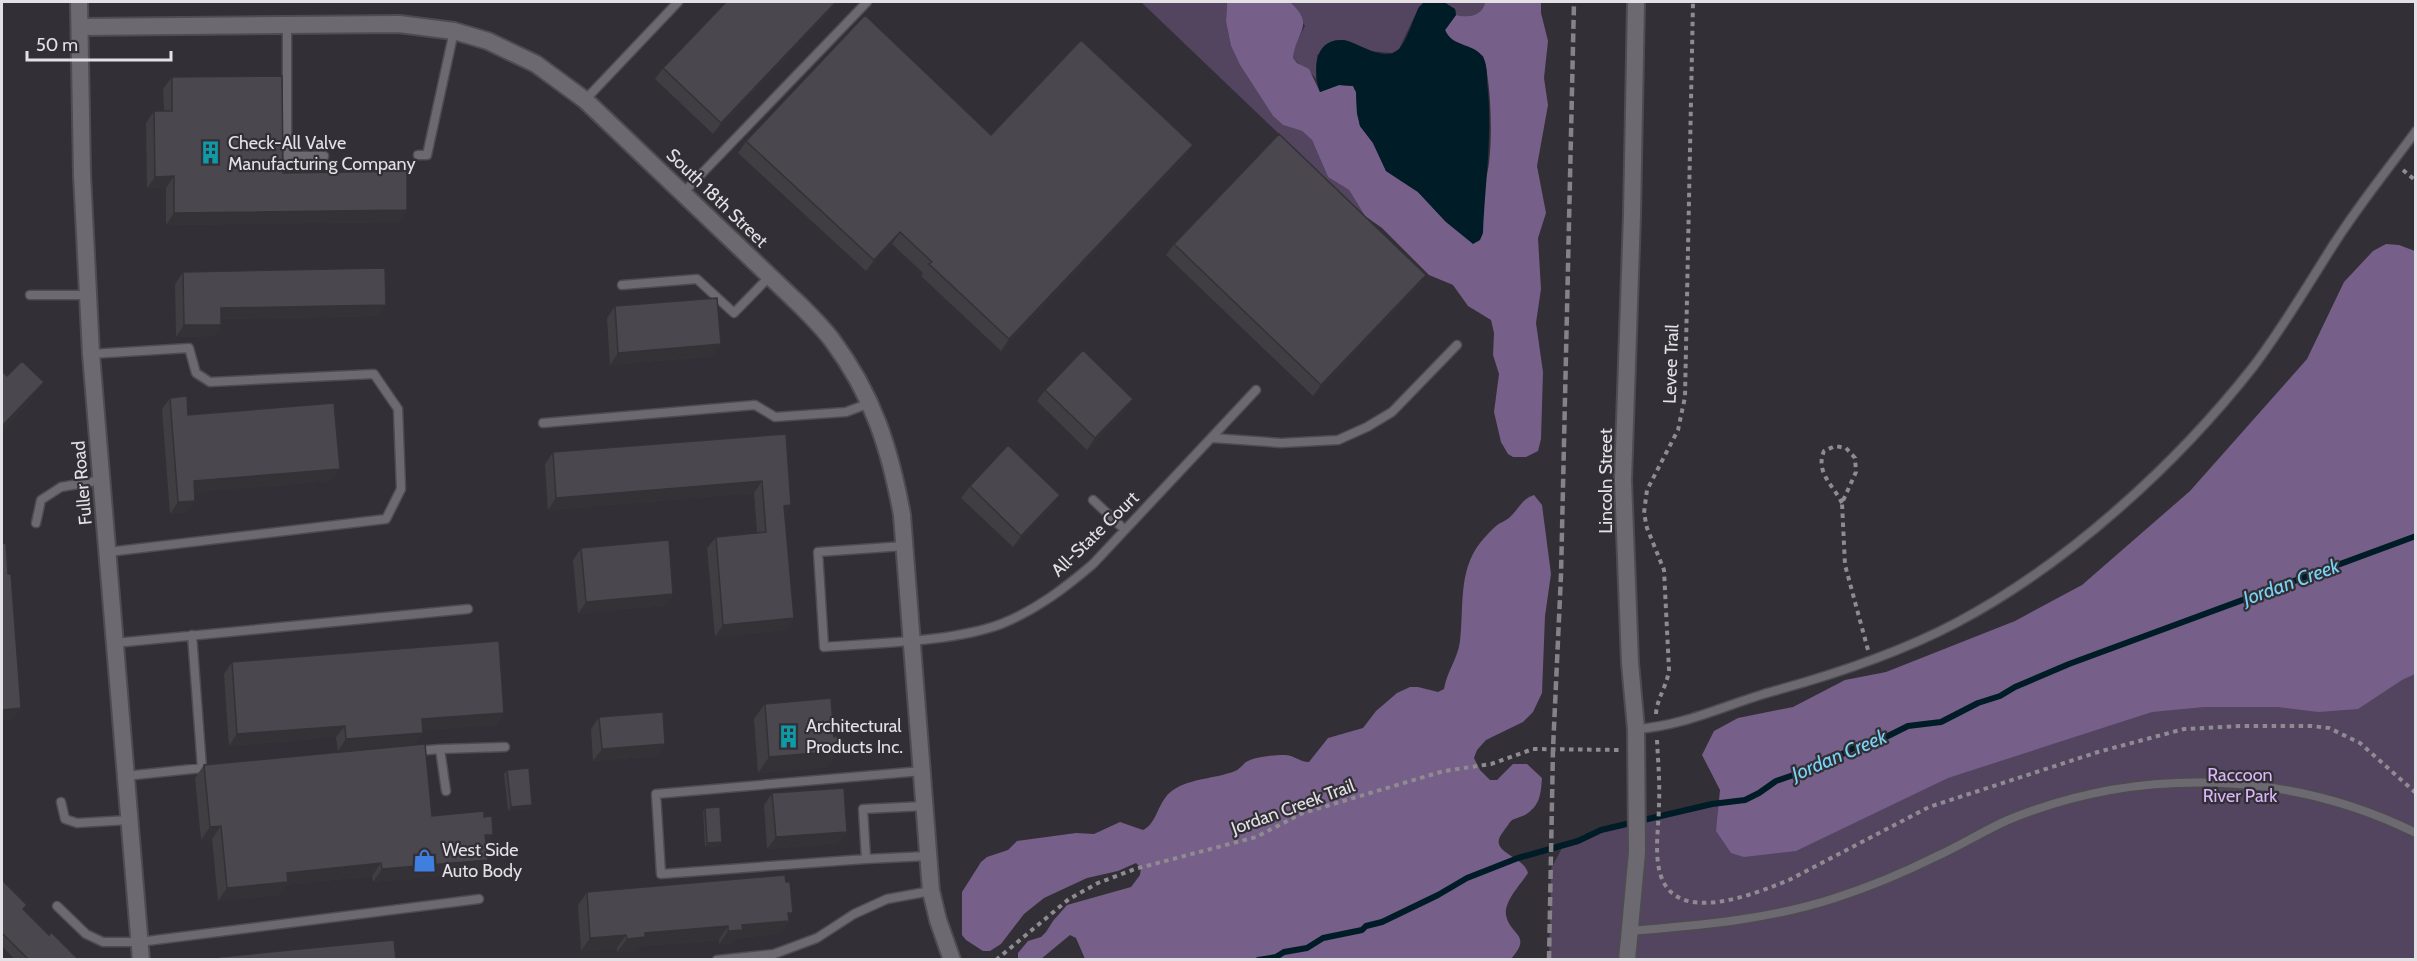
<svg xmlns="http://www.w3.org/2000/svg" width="2417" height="961" font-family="Cabin,sans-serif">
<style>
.green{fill:#534460}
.forest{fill:#765f88}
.water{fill:#001c27}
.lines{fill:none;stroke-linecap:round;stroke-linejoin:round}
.stream{stroke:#001c27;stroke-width:6}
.service-casing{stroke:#4e4c51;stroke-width:11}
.minor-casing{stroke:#4e4c51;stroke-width:20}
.tertiary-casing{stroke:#4e4c51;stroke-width:20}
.path{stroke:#8e8b91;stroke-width:4;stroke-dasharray:4.5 4.5;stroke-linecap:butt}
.service{stroke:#6d6971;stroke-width:8}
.minor{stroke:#6d6971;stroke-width:16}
.tertiary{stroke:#6d6971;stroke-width:16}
.rail{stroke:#858288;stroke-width:4.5;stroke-dasharray:9 4.5;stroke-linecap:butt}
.wall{fill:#403d43}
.shaded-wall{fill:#343237}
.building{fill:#4b474e;stroke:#343237;stroke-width:1.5}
.labels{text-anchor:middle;stroke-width:4.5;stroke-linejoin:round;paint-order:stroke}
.poi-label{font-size:18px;fill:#e3e1e5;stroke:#322f36;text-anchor:start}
.street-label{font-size:18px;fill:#e3e1e5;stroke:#322f36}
.park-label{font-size:18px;fill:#dab6f8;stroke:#322f36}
.water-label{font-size:20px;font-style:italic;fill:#79d3f5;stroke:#322f36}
</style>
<rect width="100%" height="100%" fill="#322f36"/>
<!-- green -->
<path class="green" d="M1141 2H1227L1226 22 1231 46 1240 65 1273 116 1283 125 1302 131 1312 140 1328 177 1349 190 1365 216Z
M1290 2H1426L1419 7 1399 49 1392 53 1369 51 1344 40 1317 55 1316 79C1309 69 1299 66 1293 58L1295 44 1305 26Z
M1441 2H1485C1483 16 1468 18 1456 15L1455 9Z
M2415 536V959L1549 960 1551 869 1563 846 1601 830 1712 804 1730 802Z"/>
<!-- forest -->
<path class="forest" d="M1227 2H1290C1316 26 1296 30 1293 58L1297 63 1309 69 1320 92 1339 85 1353 86 1356 92 1357 113 1360 126 1373 143 1386 171 1418 192 1446 222C1455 214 1482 193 1485 182 1494 157 1492 81 1483 56 1471 47 1451 45 1445 30L1456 15C1468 18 1483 16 1485 2H1541V13L1548 41 1544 78 1548 105 1537 166 1546 213 1538 238 1541 289 1536 323 1543 372 1541 439 1538 451 1526 457H1513L1508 454 1501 442 1494 412 1499 374 1493 355 1494 333 1491 320 1468 306 1453 285 1429 275 1382 228 1365 216 1349 190 1328 177 1312 140 1302 131 1283 125 1273 116 1240 65 1231 46 1226 22Z
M2386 244 2399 245 2415 251V674L2402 680 2358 709 2318 712 2278 707H2204L2152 712 1948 778 1796 851 1744 857 1731 853 1716 831 1720 790 1702 755 1714 731 1738 718 1793 707 1845 680 1886 672 2015 621 2082 585 2190 491 2307 359 2344 282 2373 251Z
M1534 495 1542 505 1551 574 1545 616 1542 693 1533 712 1523 722 1486 740 1477 750 1474 758 1480 770 1490 780H1497L1513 764H1527L1542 778C1541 794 1540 806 1525 815 1521 817 1516 818 1512 820 1509 823 1506 828 1503 832 1486 853 1524 855 1528 873 1521 884 1504 901 1506 915 1510 936 1533 934 1511 959H1085L1076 938 1070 935 1041 959H1018V953L1028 941 1041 937 1046 932 1053 921 1067 905 1131 887 1140 875 1141 868 1136 863 1118 871 1087 878 1044 898 1024 914 1001 944 990 951H983L966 940 962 935V892L981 862 987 857 1008 850 1017 841 1076 833 1094 834 1120 822 1143 830C1158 823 1157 801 1173 790 1191 778 1215 779 1235 771 1240 769 1242 765 1246 762 1255 757 1273 755 1283 755 1293 754 1299 762 1309 762L1328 738 1363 728 1376 711 1397 693 1410 687H1418L1438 692 1444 689C1447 671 1458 658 1460 641 1464 608 1458 571 1480 543 1485 537 1490 531 1496 526 1500 522 1507 521 1511 516 1520 507 1522 499 1534 495Z"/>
<!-- water -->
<path class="water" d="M1424 2H1444L1455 9 1456 15 1445 30C1452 48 1477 43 1484 59 1487 66 1487 75 1487 82 1493 132 1485 183 1483 233L1480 240 1473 244 1446 222 1418 192 1386 171 1373 143 1360 126 1357 113 1356 92 1353 86 1339 85 1320 92C1313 72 1313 38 1343 40 1356 41 1385 64 1399 49 1407 41 1414 17 1419 7Z"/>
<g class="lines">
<!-- stream -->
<path class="stream" d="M1258 960 1276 957 1284 952 1307 948 1323 938 1362 930 1366 926 1382 922 1438 895 1467 878 1518 858 1578 841 1601 830 1712 804 1745 800 1759 793 1776 781 1822 765 1859 745 1886 737 1908 726 1941 722 1978 703 2000 696 2015 687 2069 664 2416 536"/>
<defs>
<path id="service" d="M287 24V156H324
M585 100 678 2
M418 155H427L454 31
M683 193 867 2
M622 285 697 279 734 313 770 276
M30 295H88
M91 354 189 348 196 373 210 382 374 374 398 409 401 489 386 519 108 552
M543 423 755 405 775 417 846 412 870 403
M1213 438 1281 443 1338 440 1367 427 1392 412 1457 345
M1093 500 1125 530
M36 523 41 500 61 487 102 480
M904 546 818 552 824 647C876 643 953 642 1001 624 1036 610 1065 588 1093 564L1256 390
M115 643 468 609
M1636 729C1685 726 1727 704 1774 691 1836 674 1899 653 1956 623 2066 565 2176 465 2253 367 2282 329 2306 288 2332 247 2357 207 2388 169 2416 131
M440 749 505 747
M417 751 440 749 446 791
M125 776 202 768 192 635
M61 802 65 819 77 823 129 820
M925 806 863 809 866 859 928 856
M866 859 661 874 656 794 922 771
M57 906 86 934 103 942H139L479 899
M1630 931C1699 925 1768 920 1835 898 1869 887 1903 873 1935 857 1960 846 1983 831 2008 820 2138 766 2289 770 2416 833
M717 960 774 954 817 938 854 914 887 899 931 891"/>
<path id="minor" d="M80 27 399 24 454 31 488 41 536 64 585 100 801 306C812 317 823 328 832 340 873 395 890 449 902 515L931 891 938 920 952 960
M1627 960 1637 852 1636 729 1630 663 1623 480 1632 215 1636 2"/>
<path id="tertiary" d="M79 2 82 175 91 354 141 960"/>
</defs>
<!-- service casing -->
<use href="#service" class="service-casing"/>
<!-- minor casing -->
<use href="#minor" class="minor-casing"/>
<!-- tertiary casing -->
<use href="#tertiary" class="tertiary-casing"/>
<!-- path -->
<path class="path" d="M2403 170 2416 181
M1842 503C1833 485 1815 472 1824 451L1835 446 1846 448 1855 458 1856 472 1842 503 1845 565 1868 650
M1656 714C1657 698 1667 686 1669 670L1664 570 1647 528 1644 513 1647 490 1678 430 1685 397 1693 2
M1657 740C1658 761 1660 782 1659 804 1659 825 1654 852 1660 873 1675 927 1754 894 1789 880L1929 807 2098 752 2184 729 2240 726H2311L2329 728 2360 743 2416 793
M996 960 1069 899 1098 883 1135 869 1256 837 1303 813 1444 771 1491 764 1533 749 1621 750"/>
<!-- service -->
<use href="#service" class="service"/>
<!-- minor -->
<use href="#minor" class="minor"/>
<!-- tertiary -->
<use href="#tertiary" class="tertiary"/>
<!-- rail -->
<path class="rail" d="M1549 960 1553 749 1561 575 1574 2"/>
</g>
<!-- wall -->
<path class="wall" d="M726 2H839L713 134 655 79 663 68Z
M172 77 283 173 407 210 399 222 166 225V188H147L146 123 154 111H164L163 89Z
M991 135 1193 145 1185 157 1001 351 921 276 923 273 892 244 866 271 738 153 746 141Z
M1174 244 1426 275 1418 287 1313 396 1166 255Z
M183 272 378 316 221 319V325L213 336 176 337 175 284Z
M615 306 713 356 610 365 607 318Z
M1045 390 1133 399 1125 411 1087 450 1037 401Z
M170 398 188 415 331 481 194 492 187 512 170 514 162 409Z
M786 434 791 505 785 514 794 618 786 630 715 637 707 548 716 537 757 533 754 493 548 510 545 464 553 452Z
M970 486 1052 507 1013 547 961 498Z
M581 548 673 594 665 605 578 614 573 560Z
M232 662 504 713 496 725 423 730 415 745 338 751 336 737 229 746 224 674Z
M765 704 828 767 758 773 754 719Z
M599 717 665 744 657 756 593 761 591 729Z
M204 765 432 816 486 844 488 860 479 872 373 882 372 876 286 885 279 895 218 901 212 839 201 840 195 778Z
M507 770 532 805 529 809 508 811 504 774Z
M772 793 839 843 767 849 764 805Z
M705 808 722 842 719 846 705 847 703 812Z
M2 880 27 905 23 910 49 935 79 960H15L2 946Z
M587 892 789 919V921L780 934 737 938 733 943 719 944V940L639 946 636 951 617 952V948L581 951 578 905Z"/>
<!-- shaded-wall -->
<path class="shaded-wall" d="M836 2H839L713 134 721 123Z
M1193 145 1185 157 1001 351 1009 339Z
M174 176 166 188H147L155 177Z
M407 210 399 222 166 225 174 213Z
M900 232 892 244 866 271 874 260Z
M1426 275 1418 287 1313 396 1321 385Z
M386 305 378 316 213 319 221 308Z
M184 325H221L213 336 176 337Z
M721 344 713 356 610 365 618 353Z
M44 382 28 404 2 432V426Z
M1133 399 1125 411 1087 450 1095 438Z
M340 469 331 481 185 493 194 481Z
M762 481 754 493 548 510 556 498Z
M1060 495 1052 507 1013 547 1021 536Z
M195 501 187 512 170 514 178 502Z
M791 505 783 517 784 506Z
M673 594 665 605 578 614 586 602Z
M794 618 786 630 715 637 723 625Z
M21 708 13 720 2 721V710Z
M504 713 496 725 414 731 422 719Z
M345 726 336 737 229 746 237 734Z
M423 733 415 745 338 751 346 739Z
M665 744 657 756 593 761 602 749Z
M839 751 828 767 758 773 769 757Z
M532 805 529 809 508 811 511 807Z
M221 826 212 839 201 840 210 827Z
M847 832 839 843 767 849 776 837Z
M485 835H493L484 848Z
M722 842 719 846 705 847 707 843Z
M488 860 479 872 373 882 382 869Z
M381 863 372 876 286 885 279 895 218 901 227 888 287 873Z
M788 913H793L787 921H789L780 934 737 938 733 943 719 944 728 931 742 925Z
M728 926 719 940 639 946 636 951 617 952 627 939 645 933Z
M626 935 617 948 581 951 590 938Z"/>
<!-- building -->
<path class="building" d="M726 2H836L721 123 663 68Z
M865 15 991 135 1081 40 1193 145 1009 339 929 264 932 262 900 232 874 260 746 141Z
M282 76 283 173 407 171V210L174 213V176L155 177 154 111H172V77Z
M1279 134 1426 275 1321 385 1174 244Z
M385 268 386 305 221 308V325H184L183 272Z
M717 298 721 344 618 353 615 306Z
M1083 350 1133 399 1095 438 1045 390Z
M22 361 44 382 2 426V371L7 376Z
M187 396 188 415 334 403 340 469 194 481 195 501 178 502 170 398Z
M786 434 791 505 784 506 794 618 723 625 716 537 766 532 762 481 556 498 553 452Z
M1008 445 1060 495 1021 536 970 486Z
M669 540 673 594 586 602 581 548Z
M6 543 8 574H11L21 708 2 710V544Z
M499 641 504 713 422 719 423 733 346 739 345 726 237 734 232 662Z
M831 698 834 737 838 736 839 751 769 757 765 704Z
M663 712 665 744 602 749 599 717Z
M425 744 432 816 484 811V817L492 816 493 835H485L488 860 382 869 381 863 287 873 288 882 227 888 221 826 210 827 204 765Z
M529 768 532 805 511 807 507 770Z
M844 788 847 832 776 837 772 793Z
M720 807 722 842 707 843 705 808Z
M785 875 786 882H790L793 913H788L789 921 742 925 743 930 728 931V926L645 933V937L627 939 626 935 590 938 587 892Z
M2 880 27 905 23 909 49 935 51 932 79 960H29L2 933Z
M394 940 396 960H219V957Z"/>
<!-- icons -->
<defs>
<symbol id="building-bare" viewBox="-9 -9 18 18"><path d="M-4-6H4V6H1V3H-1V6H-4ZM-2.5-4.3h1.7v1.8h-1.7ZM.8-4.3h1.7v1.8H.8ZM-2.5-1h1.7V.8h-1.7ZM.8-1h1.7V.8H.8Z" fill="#0f9aa8" stroke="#322f36" stroke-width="2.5" paint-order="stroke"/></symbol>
<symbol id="shop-bare" viewBox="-9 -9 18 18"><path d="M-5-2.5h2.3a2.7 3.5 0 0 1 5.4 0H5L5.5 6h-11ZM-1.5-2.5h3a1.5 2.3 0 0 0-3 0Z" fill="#3f7fe0" stroke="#322f36" stroke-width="2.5" paint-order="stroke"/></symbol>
</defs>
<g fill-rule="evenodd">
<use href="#building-bare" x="194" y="136" width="33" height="33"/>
<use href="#building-bare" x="772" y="720" width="33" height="33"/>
<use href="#shop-bare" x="408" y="844" width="33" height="33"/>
</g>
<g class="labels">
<!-- poi labels -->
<g class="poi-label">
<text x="228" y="149">Check-All Valve<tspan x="228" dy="21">Manufacturing Company</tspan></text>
<text x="806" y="732">Architectural<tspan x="806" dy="21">Products Inc.</tspan></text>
<text x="442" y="856">West Side<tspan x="442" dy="21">Auto Body</tspan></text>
</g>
<!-- street labels -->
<g class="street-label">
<text transform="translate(717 198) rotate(44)" y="6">South 18th Street</text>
<text transform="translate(1671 364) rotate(-88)" y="6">Levee Trail</text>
<text transform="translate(1606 481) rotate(-90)" y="6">Lincoln Street</text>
<text transform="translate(82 483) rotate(-95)" y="6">Fuller Road</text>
<text transform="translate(1095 534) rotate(-44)" y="6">All-State Court</text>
<text transform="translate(1293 807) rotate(-20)" y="6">Jordan Creek Trail</text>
</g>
<!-- park labels -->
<g class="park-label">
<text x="2240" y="781">Raccoon<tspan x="2240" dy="21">River Park</tspan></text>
</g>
<!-- water labels -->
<g class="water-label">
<text transform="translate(2291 582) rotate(-20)" y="7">Jordan Creek</text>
<text transform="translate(1839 755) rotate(-23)" y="7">Jordan Creek</text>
</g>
</g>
<!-- border -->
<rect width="2417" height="961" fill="none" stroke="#e3e1e5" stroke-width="6"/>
<!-- scale -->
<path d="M27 51v9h144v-9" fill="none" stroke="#e3e1e5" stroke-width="3"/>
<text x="36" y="51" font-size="18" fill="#e3e1e5" stroke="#322f36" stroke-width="4.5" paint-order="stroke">50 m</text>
</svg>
